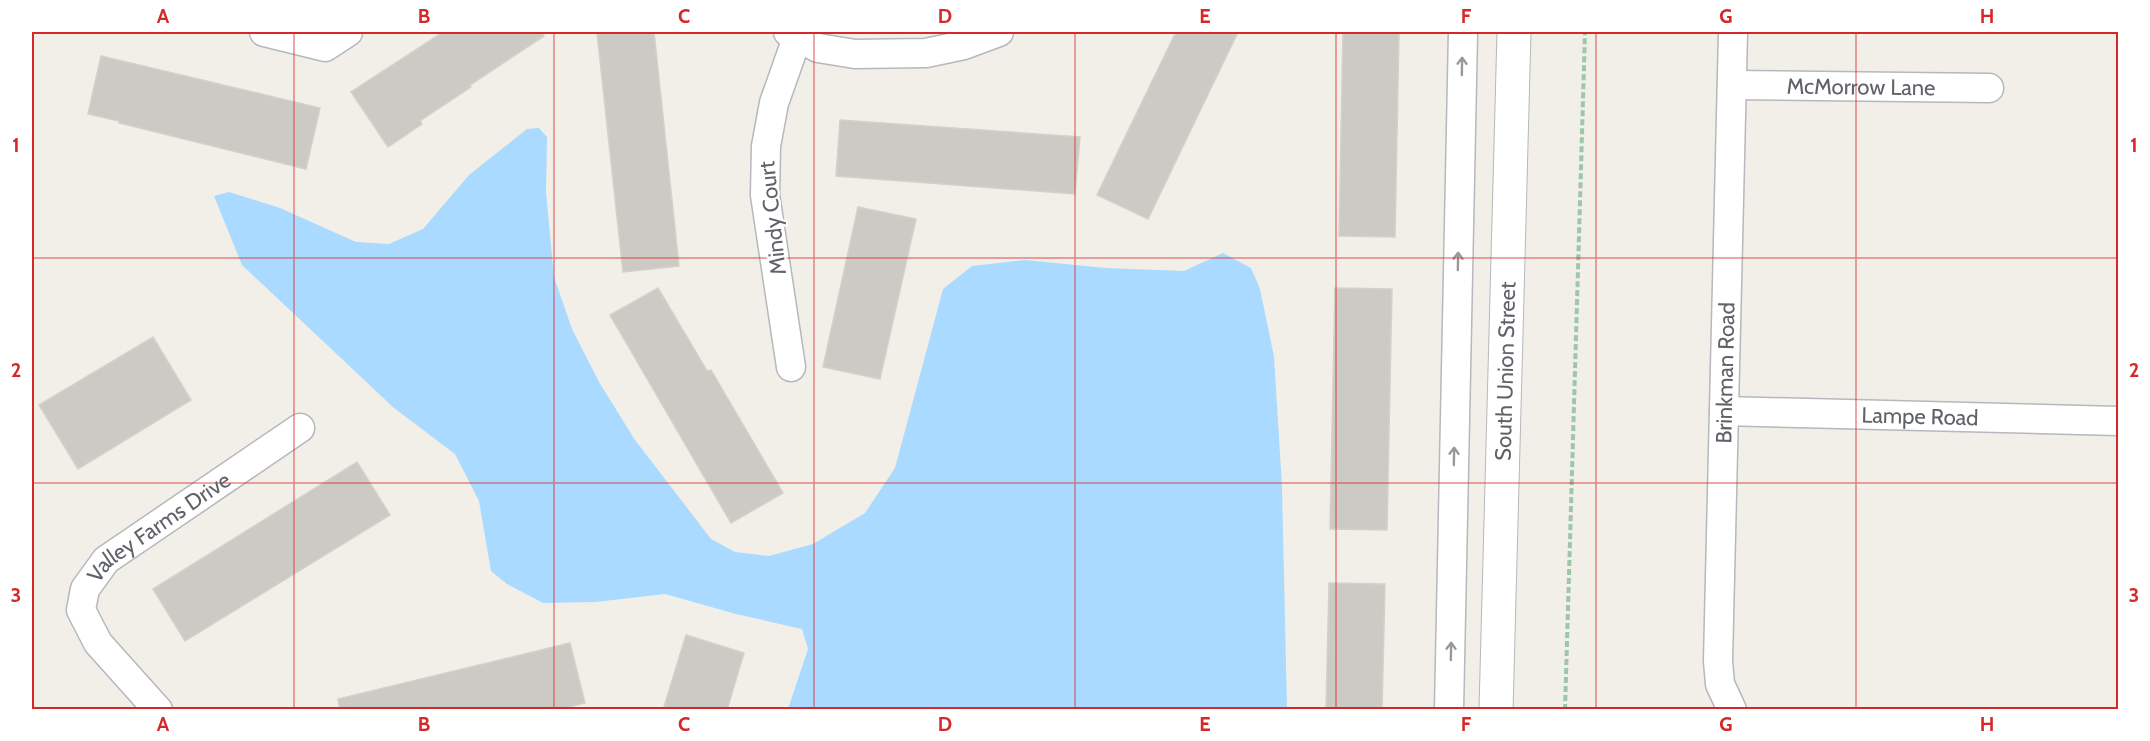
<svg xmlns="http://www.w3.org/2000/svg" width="2150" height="741" font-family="Cabin,sans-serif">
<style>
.water{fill:#aadaff}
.building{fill:#cccac5;stroke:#d6d1c6;stroke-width:1.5}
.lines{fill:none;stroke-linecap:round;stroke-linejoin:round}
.minor-casing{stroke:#b5b8bc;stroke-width:31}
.tertiary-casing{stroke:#b5b8bc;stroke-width:35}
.path{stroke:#9cc7a9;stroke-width:4;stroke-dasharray:6 3;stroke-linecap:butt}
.minor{stroke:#fff;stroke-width:28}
.tertiary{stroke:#fff;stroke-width:33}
.oneway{stroke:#979a9d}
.grid{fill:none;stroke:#d62828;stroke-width:1.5;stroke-opacity:0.55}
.labels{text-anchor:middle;stroke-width:4.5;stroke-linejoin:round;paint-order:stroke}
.street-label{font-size:22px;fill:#5f6368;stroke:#fff}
.neatline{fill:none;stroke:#d62828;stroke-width:2}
.grid-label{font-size:20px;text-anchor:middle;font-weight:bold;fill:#d62828}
</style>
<rect width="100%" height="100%" fill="#f1efe8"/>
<!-- water -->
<path class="water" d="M539 128 547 137 546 192 554 277 572 329 599 382 635 440 711 539 735 552 769 556 813 544 865 513 895 468 943 289 972 266 1024 260 1106 268 1184 271 1223 253 1251 268 1260 289 1274 357 1282 487 1287 709H788L808 649 802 629 736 614 665 594 595 602 543 603 507 584 491 571 479 501 455 454 394 408 242 265 214 196 229 192 280 208 356 242 389 244 423 229 469 175 527 129Z"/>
<!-- building -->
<path class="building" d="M443 32H541L544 36 470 85 471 87 420 121 422 124 388 147 351 92Z
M617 32H654L679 266 623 272 597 33Z
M1176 32H1238L1148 219 1097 195Z
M1343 32H1399L1395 237 1339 236Z
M101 56 320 108 306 169 119 123V121L88 114Z
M840 120 1080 137 1075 194 836 176Z
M858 207 916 219 880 379 823 367Z
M658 288 707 371 711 370 783 493 731 523 610 315Z
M1335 288 1392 289 1387 530 1330 529Z
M153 337 191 400 78 469 39 405Z
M357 462 390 515 185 641 153 589Z
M1329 583 1385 584 1382 710H1326Z
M686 635 744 653 727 710H663Z
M570 643 585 703 557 710H340L338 699Z"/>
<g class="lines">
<defs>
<g id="minor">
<path d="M264 32 325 47 348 32"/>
<path d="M788 32 818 48 855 54 926 53 964 45 999 32"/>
<path id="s1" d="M1732 85 1989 88"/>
<path d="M791 367 765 195 766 146 774 103 797 38"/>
<path id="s2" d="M1724 411 2118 421"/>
<path id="s3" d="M158 710 98 643 81 610 85 589 106 560 300 428"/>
<path d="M1449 710 1463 32"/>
<path id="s4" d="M1732 710 1720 684 1718 661 1733 32"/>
</g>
<g id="tertiary">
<path id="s5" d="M1496 710 1514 32"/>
</g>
</defs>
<!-- minor casing -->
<use href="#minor" class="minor-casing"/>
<!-- tertiary casing -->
<use href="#tertiary" class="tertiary-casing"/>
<!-- path -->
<path class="path" d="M1565 710 1585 32"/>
<!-- minor -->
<use href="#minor" class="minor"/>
<!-- tertiary -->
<use href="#tertiary" class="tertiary"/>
</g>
<!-- one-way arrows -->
<defs><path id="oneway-shaft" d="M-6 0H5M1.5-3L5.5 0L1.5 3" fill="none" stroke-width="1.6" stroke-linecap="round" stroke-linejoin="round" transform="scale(1.5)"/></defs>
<g class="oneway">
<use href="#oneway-shaft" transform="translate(1462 66) rotate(-89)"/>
<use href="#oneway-shaft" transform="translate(1458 261) rotate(-89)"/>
<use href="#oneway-shaft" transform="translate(1454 456) rotate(-89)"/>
<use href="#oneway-shaft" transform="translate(1451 651) rotate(-89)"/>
</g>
<!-- grid -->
<path class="grid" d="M294 32V710M554 32V710M814 32V710M1075 32V710M1336 32V710M1596 32V710M1856 32V710M32 258H2118M32 483H2118"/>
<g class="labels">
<!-- street labels -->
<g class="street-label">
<text dy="8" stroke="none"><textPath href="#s1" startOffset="129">McMorrow Lane</textPath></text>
<text transform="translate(772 218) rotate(-96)" y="8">Mindy Court</text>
<text dy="8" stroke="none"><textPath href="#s5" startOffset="339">South Union Street</textPath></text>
<text dy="8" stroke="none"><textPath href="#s4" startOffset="340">Brinkman Road</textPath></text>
<text dy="8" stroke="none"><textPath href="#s2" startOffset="196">Lampe Road</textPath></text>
<text dy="8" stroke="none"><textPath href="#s3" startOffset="246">Valley Farms Drive</textPath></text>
</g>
</g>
<!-- border -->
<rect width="2150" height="741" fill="none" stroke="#ffffff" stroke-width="66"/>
<rect x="33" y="33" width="2084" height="675" class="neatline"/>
<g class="grid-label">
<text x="163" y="23">A</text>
<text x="424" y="23">B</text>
<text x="684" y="23">C</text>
<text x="945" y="23">D</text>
<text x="1205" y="23">E</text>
<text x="1466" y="23">F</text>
<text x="1726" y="23">G</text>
<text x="1987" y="23">H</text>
<text x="16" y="152">1</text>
<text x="2134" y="152">1</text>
<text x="16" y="377">2</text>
<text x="2134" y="377">2</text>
<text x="16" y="602">3</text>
<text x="2134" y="602">3</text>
<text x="163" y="731">A</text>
<text x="424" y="731">B</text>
<text x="684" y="731">C</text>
<text x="945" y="731">D</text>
<text x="1205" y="731">E</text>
<text x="1466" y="731">F</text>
<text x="1726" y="731">G</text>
<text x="1987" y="731">H</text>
</g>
</svg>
